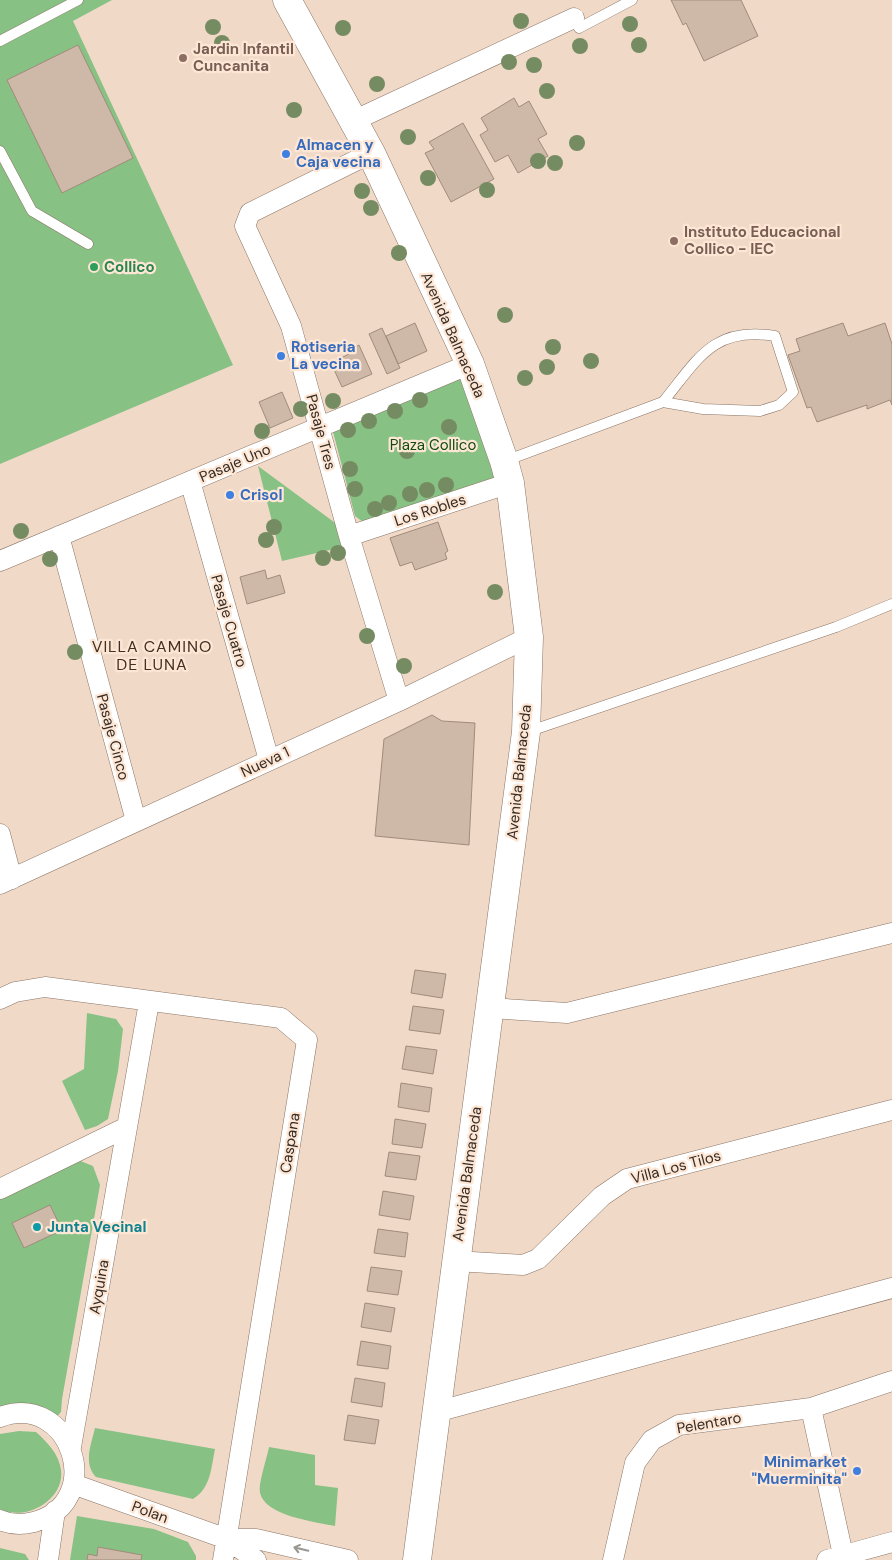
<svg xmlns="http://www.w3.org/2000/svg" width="892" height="1560" font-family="'DM Sans',sans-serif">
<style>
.green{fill:#87c184}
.building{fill:#ceb8a7;stroke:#a18b7b}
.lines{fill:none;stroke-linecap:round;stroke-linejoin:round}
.lane-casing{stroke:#8a7565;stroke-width:11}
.street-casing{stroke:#8a7565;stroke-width:21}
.secondary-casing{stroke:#8a7565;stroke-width:29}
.lane{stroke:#fff;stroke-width:10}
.street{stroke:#fff;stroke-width:20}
.secondary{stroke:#fff;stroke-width:28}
.tree{fill:#758c62}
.oneway{stroke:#9a9692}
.education-dot{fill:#8d6e63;stroke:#fee6d5;stroke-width:2}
.shop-dot{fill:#3f7fe0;stroke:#fee6d5;stroke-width:2}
.leisure-dot{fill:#2e9e5b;stroke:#fee6d5;stroke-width:2}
.culture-dot{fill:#0f9aa8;stroke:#fee6d5;stroke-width:2}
.labels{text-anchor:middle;stroke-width:4.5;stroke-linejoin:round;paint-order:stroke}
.education-label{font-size:15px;font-weight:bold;fill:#785e54;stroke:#fee6d5;text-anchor:start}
.shop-label{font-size:15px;font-weight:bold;fill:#366cbe;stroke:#fee6d5;text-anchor:start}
.leisure-label{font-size:15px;font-weight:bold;fill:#27864d;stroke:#fee6d5;text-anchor:start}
.street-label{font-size:15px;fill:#352c25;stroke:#fee6d5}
.park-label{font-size:15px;fill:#0f4d0f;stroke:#fee6d5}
.culture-label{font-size:15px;font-weight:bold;fill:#0d838f;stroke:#fee6d5;text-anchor:start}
.neighbourhood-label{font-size:16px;letter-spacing:1px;fill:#423022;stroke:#fee6d5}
</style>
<rect width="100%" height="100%" fill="#f1d9c8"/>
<!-- green -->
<path class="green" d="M0 0H112L73 21 233 365 0 464Z
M453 377 471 381 501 468 493 483 363 522 355 516 332 428Z
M258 466 338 525 343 547 282 561Z
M87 1013 116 1019 123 1029 118 1071 108 1119 97 1126 85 1130 62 1081 84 1069Z
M78 1160 93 1166 100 1185 62 1399 61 1412 54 1420 0 1411V1194Z
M95 1428 215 1449C211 1468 211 1488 193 1499L96 1477C83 1463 91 1445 95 1428Z
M19 1431 36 1432C47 1442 59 1454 61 1470 65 1500 25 1522 0 1509V1434Z
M269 1447 315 1455V1485L338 1488 335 1526C316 1522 265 1516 260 1493 258 1484 267 1458 269 1447Z
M77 1516 154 1529 188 1542 196 1556V1560H70Z
M0 1548 25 1554 29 1560H0Z"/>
<!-- building -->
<path class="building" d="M671 0H741L758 36 704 61 686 23 683 25Z
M78 45 133 158 62 193 7 80Z
M514 98 519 107 529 101 547 134 538 139 548 156 518 173 508 155 495 162 480 135 488 130 481 118Z
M463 123 494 179 451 202 425 153 434 149 429 142Z
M415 323 427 351 398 364 386 336Z
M843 323 848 336 885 323 892 344V405L890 400 867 409V405L817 422 811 407 807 408 788 355 800 351 796 339Z
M382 328 400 368 387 374 369 334Z
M359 345 372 374 342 387 331 363 349 354 348 351Z
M282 392 293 418 270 428 259 402Z
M438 522 448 551 445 553 447 559 415 570 412 562 400 566 390 538Z
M265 570 267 579 280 575 285 593 247 604 240 577Z
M432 715 442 721 475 723 469 845 375 836 384 739Z
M415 970 446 974 442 998 411 993Z
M413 1006 444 1010 440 1034 409 1030Z
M406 1046 437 1050 433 1074 402 1069Z
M401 1083 432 1088 429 1112 398 1107Z
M395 1119 426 1124 422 1148 392 1144Z
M389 1152 420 1156 416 1180 385 1176Z
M383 1191 414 1196 410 1220 379 1215Z
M50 1205 62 1230 24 1248 12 1223Z
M378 1229 408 1233 405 1257 374 1253Z
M371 1267 402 1271 398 1295 367 1291Z
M365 1303 395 1308 391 1332 361 1327Z
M361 1341 391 1346 388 1369 357 1365Z
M355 1378 385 1383 382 1407 351 1402Z
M348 1415 379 1420 375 1444 344 1440Z
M98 1547 142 1555 141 1560H87L88 1554 97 1556Z"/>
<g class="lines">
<defs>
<path id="lane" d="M574 18 579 28 632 0
M0 41 78 0
M0 151 32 211 88 244
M505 461 663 402 703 409 760 411 779 405 793 392 775 336C713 326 698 359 663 402
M527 732 836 627 892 604"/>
<path id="street" d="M353 121 574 18
M371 153 250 213 245 226 291 326 349 536 399 701
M190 481 269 760
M59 536 136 821
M349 536 510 483
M0 561 470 364
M0 834 12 879
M0 884 399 701 529 637
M0 999 15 992 45 987 281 1018 307 1040 223 1560
M489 1008 567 1013 892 933
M0 1189 127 1127
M455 1261 523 1265 538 1259 602 1196 627 1179 892 1110
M811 1408 843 1555
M436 1412 892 1288
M0 1417C72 1391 107 1503 34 1522 22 1525 11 1525 0 1520
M71 1447 149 1002
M73 1484 227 1539H256L348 1560
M227 1539 256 1560
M48 1560 55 1511
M613 1560 635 1463 652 1440 679 1425 811 1408 892 1381
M827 1560 892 1542"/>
<path id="secondary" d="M287 0 371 153 470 364 504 461 510 483 529 637 526 732 417 1560"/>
</defs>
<!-- lane casing -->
<use href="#lane" class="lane-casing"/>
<!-- street casing -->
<use href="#street" class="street-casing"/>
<!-- secondary casing -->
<use href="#secondary" class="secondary-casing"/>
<!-- lane -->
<use href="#lane" class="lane"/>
<!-- street -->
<use href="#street" class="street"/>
<!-- secondary -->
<use href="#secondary" class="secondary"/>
</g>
<!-- trees -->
<g class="tree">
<circle cx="521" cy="21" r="8"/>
<circle cx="630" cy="24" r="8"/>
<circle cx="213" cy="27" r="8"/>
<circle cx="343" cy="28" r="8"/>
<circle cx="222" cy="43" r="8"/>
<circle cx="639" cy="45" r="8"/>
<circle cx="580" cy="46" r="8"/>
<circle cx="509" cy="62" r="8"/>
<circle cx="534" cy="65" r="8"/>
<circle cx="377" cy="84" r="8"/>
<circle cx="547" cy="91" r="8"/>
<circle cx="294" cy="110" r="8"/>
<circle cx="408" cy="137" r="8"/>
<circle cx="577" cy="143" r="8"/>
<circle cx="538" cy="161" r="8"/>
<circle cx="555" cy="163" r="8"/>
<circle cx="428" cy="178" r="8"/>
<circle cx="487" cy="190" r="8"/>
<circle cx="362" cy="191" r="8"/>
<circle cx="371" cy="208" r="8"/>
<circle cx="399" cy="253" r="8"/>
<circle cx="505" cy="315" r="8"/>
<circle cx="553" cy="347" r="8"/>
<circle cx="591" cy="361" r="8"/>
<circle cx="547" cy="367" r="8"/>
<circle cx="525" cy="378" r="8"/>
<circle cx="420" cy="400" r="8"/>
<circle cx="333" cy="401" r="8"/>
<circle cx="301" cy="409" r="8"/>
<circle cx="395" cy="411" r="8"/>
<circle cx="369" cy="421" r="8"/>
<circle cx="449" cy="427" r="8"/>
<circle cx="348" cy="430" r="8"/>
<circle cx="262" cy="431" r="8"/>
<circle cx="407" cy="451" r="8"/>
<circle cx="350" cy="469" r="8"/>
<circle cx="446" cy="485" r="8"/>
<circle cx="355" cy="489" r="8"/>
<circle cx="427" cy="490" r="8"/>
<circle cx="410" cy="494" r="8"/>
<circle cx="389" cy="503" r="8"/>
<circle cx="375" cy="509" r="8"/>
<circle cx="274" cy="527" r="8"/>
<circle cx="21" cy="531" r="8"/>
<circle cx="266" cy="540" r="8"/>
<circle cx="338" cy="553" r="8"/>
<circle cx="323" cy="558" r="8"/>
<circle cx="50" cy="559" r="8"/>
<circle cx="495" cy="592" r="8"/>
<circle cx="367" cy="636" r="8"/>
<circle cx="75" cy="652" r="8"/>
<circle cx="404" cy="666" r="8"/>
</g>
<!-- one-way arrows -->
<defs><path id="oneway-shaft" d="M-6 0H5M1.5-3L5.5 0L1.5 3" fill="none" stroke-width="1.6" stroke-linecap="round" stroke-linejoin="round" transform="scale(1.25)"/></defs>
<use class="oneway" href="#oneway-shaft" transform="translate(301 1549) rotate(-167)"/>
<!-- markers -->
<g class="education-dot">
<circle cx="183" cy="58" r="5"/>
<circle cx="674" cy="241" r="5"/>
</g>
<g class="shop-dot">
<circle cx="286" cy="154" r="5"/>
<circle cx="281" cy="356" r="5"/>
<circle cx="230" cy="495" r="5"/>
<circle cx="857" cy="1471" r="5"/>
</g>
<circle class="leisure-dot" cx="94" cy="267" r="5"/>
<circle class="culture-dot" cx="37" cy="1227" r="5"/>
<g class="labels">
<!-- education labels -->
<g class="education-label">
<text x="193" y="54">Jardin Infantil<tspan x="193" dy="17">Cuncanita</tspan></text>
<text x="684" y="237">Instituto Educacional<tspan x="684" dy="17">Collico - IEC</tspan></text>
</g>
<!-- shop labels -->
<g class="shop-label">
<text x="296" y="150">Almacen y<tspan x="296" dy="17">Caja vecina</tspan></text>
<text x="291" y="352">Rotiseria<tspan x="291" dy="17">La vecina</tspan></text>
<text x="240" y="500">Crisol</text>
<text x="847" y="1467" text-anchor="end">Minimarket<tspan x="847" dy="17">"Muerminita"</tspan></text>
</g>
<!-- leisure labels -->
<g class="leisure-label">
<text x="104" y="272">Collico</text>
</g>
<!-- street labels -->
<g class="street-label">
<text transform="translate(453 335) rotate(66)" y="5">Avenida Balmaceda</text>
<text transform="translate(321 432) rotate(75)" y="5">Pasaje Tres</text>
<text transform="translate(235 463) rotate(-23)" y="5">Pasaje Uno</text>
<text transform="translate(430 510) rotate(-18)" y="5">Los Robles</text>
<text transform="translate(229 621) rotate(74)" y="5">Pasaje Cuatro</text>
<text transform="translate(113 737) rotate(75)" y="5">Pasaje Cinco</text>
<text transform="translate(265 762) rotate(-25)" y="5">Nueva 1</text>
<text transform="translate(519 772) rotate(-84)" y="5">Avenida Balmaceda</text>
<text transform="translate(290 1143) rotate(-81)" y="5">Caspana</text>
<text transform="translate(676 1167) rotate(-15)" y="5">Villa Los Tilos</text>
<text transform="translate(467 1174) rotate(-82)" y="5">Avenida Balmaceda</text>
<text transform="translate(99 1287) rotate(-80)" y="5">Ayquina</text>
<text transform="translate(709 1423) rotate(-10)" y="5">Pelentaro</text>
<text transform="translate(150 1512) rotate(20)" y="5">Polan</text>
</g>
<!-- park labels -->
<g class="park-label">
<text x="433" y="450">Plaza Collico</text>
</g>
<!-- culture labels -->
<g class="culture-label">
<text x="47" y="1232">Junta Vecinal</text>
</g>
<!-- neighbourhood labels -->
<g class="neighbourhood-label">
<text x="152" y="652">VILLA CAMINO<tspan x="152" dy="18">DE LUNA</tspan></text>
</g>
</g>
</svg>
